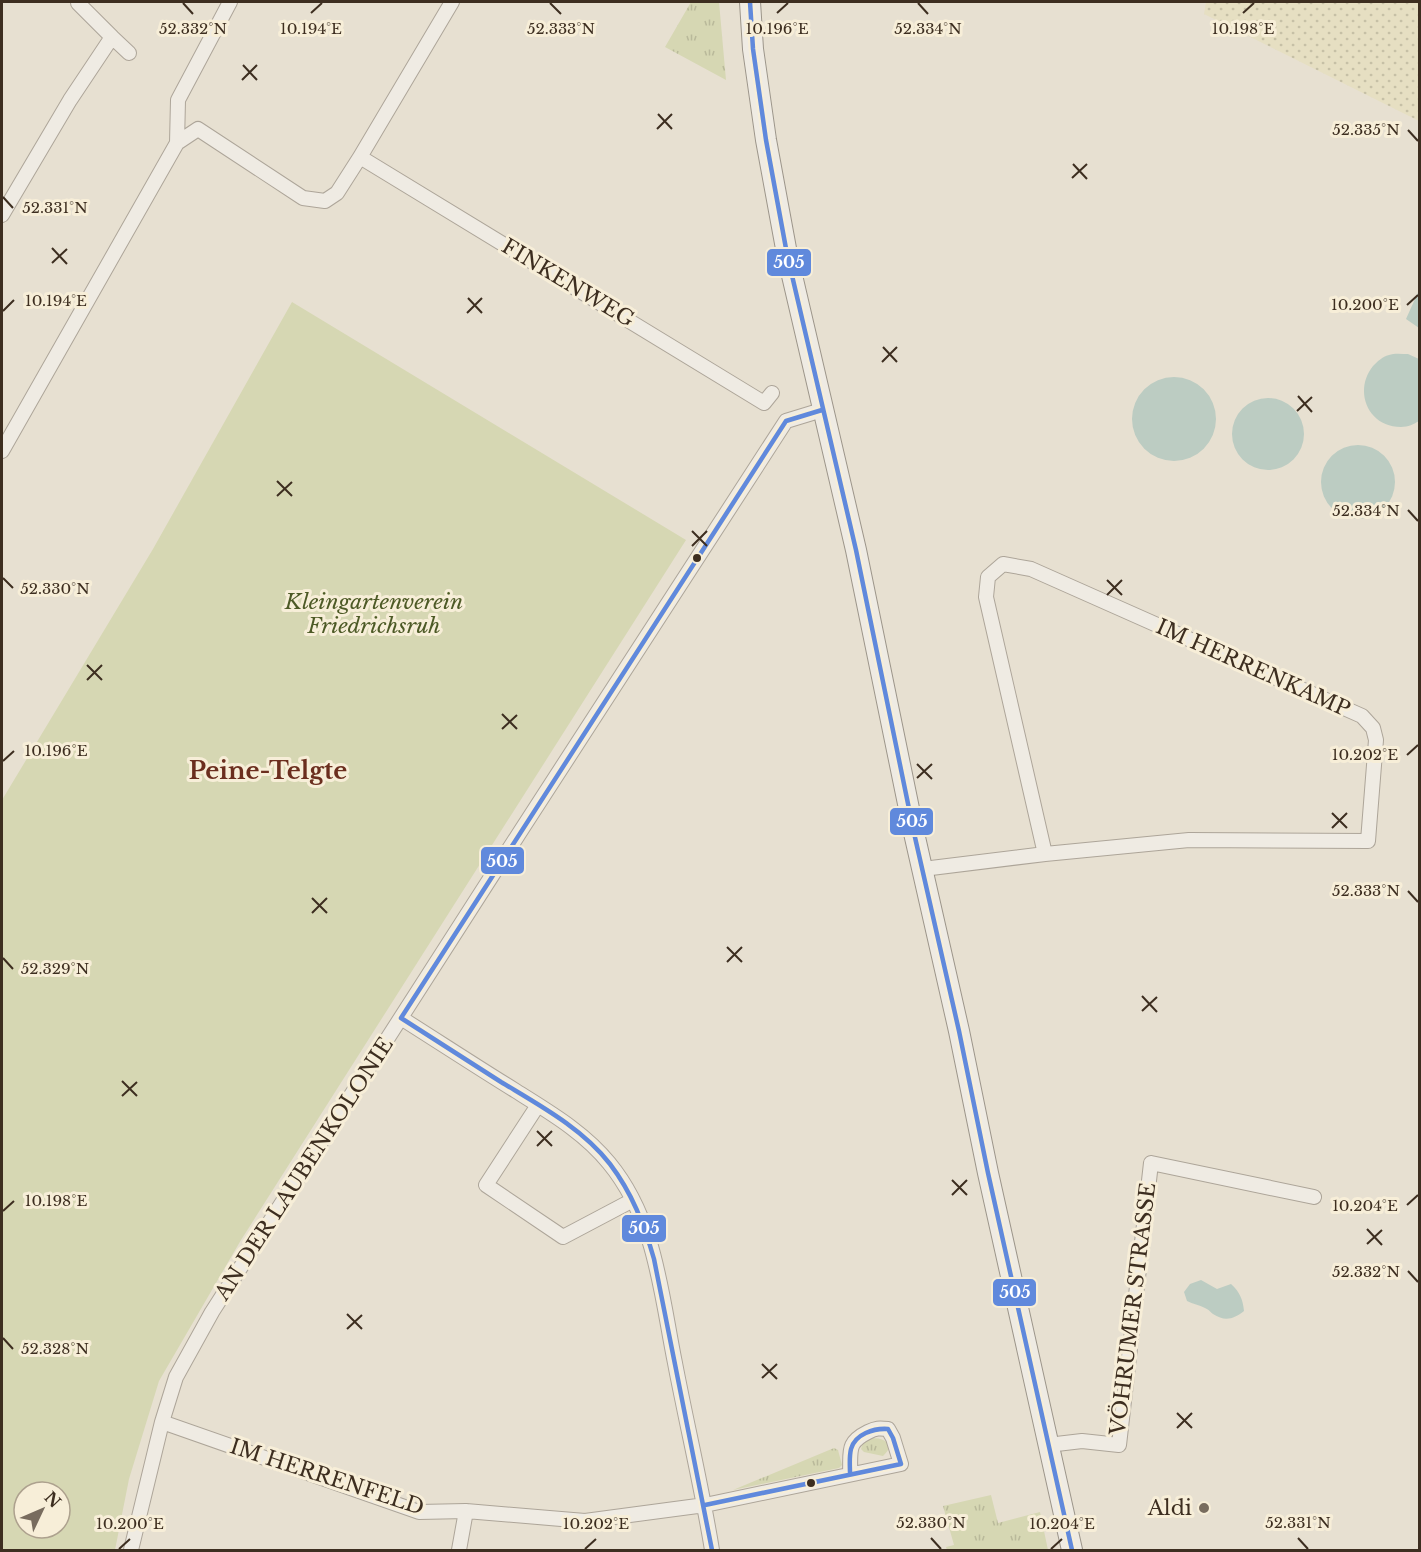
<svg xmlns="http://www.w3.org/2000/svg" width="1421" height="1552" font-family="'Libre Baskerville',serif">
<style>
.farmland{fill:url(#farmland-dots)}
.grass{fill:url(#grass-tufts)}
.garden{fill:#d6d7b3;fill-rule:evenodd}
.water{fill:#bcccc2}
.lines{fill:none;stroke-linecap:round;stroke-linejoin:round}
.street-casing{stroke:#ada599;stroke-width:16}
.secondary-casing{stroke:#9c958a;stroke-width:22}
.street{stroke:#efebe3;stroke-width:14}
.secondary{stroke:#efebe3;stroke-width:20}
.bus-1-casing{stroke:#f7eed8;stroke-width:9}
.bus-1{stroke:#6089dc;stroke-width:4.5}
.ticks{fill:none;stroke:#3d2e20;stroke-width:2}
.bus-dot{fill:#3d2e20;stroke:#f7eed8;stroke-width:2}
.poi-dot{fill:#786c5e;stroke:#f7eed8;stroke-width:2}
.labels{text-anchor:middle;stroke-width:6;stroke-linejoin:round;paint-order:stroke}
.street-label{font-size:21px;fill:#3d2e20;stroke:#f7eed8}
.park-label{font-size:21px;font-style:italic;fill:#4d5a26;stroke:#f7eed8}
.poi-label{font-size:21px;fill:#3d2e20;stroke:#f7eed8;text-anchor:end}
.quarter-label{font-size:24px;font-weight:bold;fill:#6b2e1e;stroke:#f7eed8}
.ticks-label{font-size:15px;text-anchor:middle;fill:#3d2e20;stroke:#f7eed8;stroke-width:6;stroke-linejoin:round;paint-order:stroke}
.line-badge{stroke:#f7eed8;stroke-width:2}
.badge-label{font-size:16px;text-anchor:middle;font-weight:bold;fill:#fff}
</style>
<defs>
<pattern id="farmland-dots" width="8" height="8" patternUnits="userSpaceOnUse" patternTransform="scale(1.5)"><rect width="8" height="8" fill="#e6dfc2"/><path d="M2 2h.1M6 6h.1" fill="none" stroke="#c6c0a6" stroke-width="1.8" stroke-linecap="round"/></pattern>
<pattern id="grass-tufts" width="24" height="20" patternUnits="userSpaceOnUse" patternTransform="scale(1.5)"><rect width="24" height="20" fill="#d6d7b3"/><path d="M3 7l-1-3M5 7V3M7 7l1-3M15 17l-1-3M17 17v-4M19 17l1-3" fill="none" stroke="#b9b99a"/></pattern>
</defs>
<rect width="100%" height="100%" fill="#e7e0d1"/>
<!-- farmland -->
<path class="farmland" d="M1206 2H1419V121L1204 14Z"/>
<!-- grass -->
<path class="grass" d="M691 2H719L726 80 665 47Z
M872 1438C885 1438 896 1445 883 1456L864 1452 861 1449 863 1443Z
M834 1448 838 1450 842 1465 839 1468 733 1490Z
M991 1495 998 1523 1040 1512 1048 1550H947L946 1547 954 1545 943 1506Z"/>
<!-- garden -->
<path class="garden" d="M292 302 686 540 241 1240 159 1381 129 1479 115 1550H2V800L153 549ZM24 1492H60V1528H24Z"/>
<!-- water -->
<path class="water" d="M1419 290V328L1406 319Z
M1408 354 1419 359V421C1414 424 1408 427 1401 427 1368 427 1353 391 1373 366 1378 361 1382 357 1389 355 1394 353 1402 354 1408 354Z
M1132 419a42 42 0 1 1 84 0a42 42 0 1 1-84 0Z
M1232 434a36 36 0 1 1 72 0a36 36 0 1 1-72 0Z
M1321 482a37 37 0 1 1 74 0a37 37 0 1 1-74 0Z
M1201 1280 1217 1289 1231 1284C1240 1292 1243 1300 1244 1311 1234 1319 1225 1322 1213 1314 1208 1310 1211 1311 1205 1308 1199 1305 1193 1304 1187 1301L1184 1292 1190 1284Z"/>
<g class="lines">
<defs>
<path id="street" d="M112 37 129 53
M177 143 178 100 230 2
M360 157 764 403 772 393
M2 215 70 100 112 37 78 3
M2 451 177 143 198 129 303 198 325 201 337 193 360 157 452 2
M923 869 1045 854 1189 840 1368 841 1376 740 1373 728 1362 716 1031 569 1003 564 988 577 986 597 1045 854
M401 1018C439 1042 477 1067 516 1091 549 1112 584 1132 609 1163 656 1220 661 1294 675 1363 687 1426 702 1488 712 1550
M538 1105 486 1185 563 1237 633 1200
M162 1422 419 1512 466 1511 585 1521 705 1505 901 1464 893 1438 888 1429C879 1428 876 1428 868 1432 846 1443 851 1451 850 1474
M1048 1445 1082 1441 1119 1445 1151 1163 1314 1197
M131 1550 162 1422 176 1377 212 1312 520 832 786 421 822 410
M459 1550 466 1511"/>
<path id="secondary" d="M750 2 753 49 766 140 787 254 856 550 914 833 959 1031 988 1173 1072 1550"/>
</defs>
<!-- street casing -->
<use href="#street" class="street-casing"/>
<!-- secondary casing -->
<use href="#secondary" class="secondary-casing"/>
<!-- street -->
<use href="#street" class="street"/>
<!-- secondary -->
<use href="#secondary" class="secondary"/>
<defs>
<path id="bus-1" d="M750 2 753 49 766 140 787 254 856 550 914 833 959 1031 988 1173 1072 1550
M401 1018 786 421 822 410
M401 1018C434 1039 468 1061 501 1082 539 1105 582 1128 610 1164 632 1193 644 1224 654 1259L712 1550
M705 1505 901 1464 893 1438 888 1429C874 1428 855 1434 851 1449 849 1457 850 1466 850 1474"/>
</defs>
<!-- bus-1 casing -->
<use href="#bus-1" class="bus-1-casing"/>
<!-- bus-1 -->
<use href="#bus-1" class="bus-1"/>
</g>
<!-- ticks -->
<path class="ticks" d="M183 3 193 14M550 3 561 14M918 3 928 14M311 13 322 3M777 13 788 3M1243 13 1254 3M243 65 257 80M242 80 257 65M658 114 672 129M657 129 672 114M1408 130 1418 141M1073 164 1087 179M1072 178 1087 164M3 197 13 208M52 248 67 264M52 263 67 249M468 298 482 313M1407 305 1418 295M3 311 14 300M467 313 482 298M883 347 897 362M882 362 897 347M1298 396 1312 412M1297 411 1312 397M277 481 292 496M277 496 292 482M1408 510 1418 521M692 531 707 546M692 546 707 531M3 578 13 588M1107 580 1122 595M1107 595 1122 580M87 665 102 680M87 680 102 665M502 714 517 729M502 729 517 715M1407 755 1418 745M3 761 14 751M917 764 932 779M917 778 932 764M1332 813 1347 828M1332 828 1347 813M1408 891 1418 902M312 898 327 913M312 913 327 898M727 947 742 962M3 958 13 969M727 962 742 947M1142 996 1157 1012M1142 1011 1157 997M122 1081 137 1096M122 1096 137 1082M537 1131 552 1146M537 1146 552 1131M952 1180 967 1195M952 1195 967 1180M1407 1205 1418 1195M3 1211 14 1201M1367 1229 1382 1245M1367 1244 1382 1230M1408 1271 1418 1282M347 1314 362 1329M347 1329 362 1315M3 1338 13 1349M762 1364 777 1379M762 1378 777 1364M1177 1413 1192 1428M1177 1428 1192 1413M931 1538 941 1549M1298 1538 1308 1549M119 1549 130 1539M585 1549 596 1539M1051 1549 1062 1539"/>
<!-- markers -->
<g class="bus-dot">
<circle cx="697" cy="558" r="5"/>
<circle cx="811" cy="1483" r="5"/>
</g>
<circle class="poi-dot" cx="1204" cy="1508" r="6"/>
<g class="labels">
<!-- street labels -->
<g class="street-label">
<text transform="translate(568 283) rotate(31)" y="7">FINKENWEG</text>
<text transform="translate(1253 668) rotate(24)" y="7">IM HERRENKAMP</text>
<text transform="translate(304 1169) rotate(-57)" y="7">AN DER LAUBENKOLONIE</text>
<text transform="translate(1133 1309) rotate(-83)" y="7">VÖHRUMER STRASSE</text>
<text transform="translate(327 1477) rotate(18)" y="7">IM HERRENFELD</text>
</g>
<!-- park labels -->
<g class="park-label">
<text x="374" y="609">Kleingartenverein<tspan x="374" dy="24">Friedrichsruh</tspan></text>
</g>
<!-- poi labels -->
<g class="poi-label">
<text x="1192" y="1515">Aldi</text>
</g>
<!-- quarter labels -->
<g class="quarter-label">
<text x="268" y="779">Peine-Telgte</text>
</g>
</g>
<g class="ticks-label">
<text x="311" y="34">10.194°E</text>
<text x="777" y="34">10.196°E</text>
<text x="1243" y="34">10.198°E</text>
<text x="193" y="34">52.332°N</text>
<text x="561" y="34">52.333°N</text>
<text x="928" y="34">52.334°N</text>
<text x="1366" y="135">52.335°N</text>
<text x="55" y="213">52.331°N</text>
<text x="56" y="306">10.194°E</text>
<text x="1365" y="310">10.200°E</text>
<text x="1366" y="516">52.334°N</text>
<text x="55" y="594">52.330°N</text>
<text x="56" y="756">10.196°E</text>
<text x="1365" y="760">10.202°E</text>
<text x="1366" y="896">52.333°N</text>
<text x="55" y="974">52.329°N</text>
<text x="56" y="1206">10.198°E</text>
<text x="1365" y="1211">10.204°E</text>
<text x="1366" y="1277">52.332°N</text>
<text x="55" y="1354">52.328°N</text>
<text x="931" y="1528">52.330°N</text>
<text x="1298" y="1528">52.331°N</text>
<text x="130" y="1529">10.200°E</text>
<text x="596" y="1529">10.202°E</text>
<text x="1062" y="1529">10.204°E</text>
</g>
<g class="line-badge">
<rect x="766" y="248" width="46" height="29" rx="6" fill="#6089dc"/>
<rect x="889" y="807" width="45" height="29" rx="6" fill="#6089dc"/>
<rect x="480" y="846" width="45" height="29" rx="6" fill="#6089dc"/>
<rect x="621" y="1214" width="46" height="29" rx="6" fill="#6089dc"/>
<rect x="992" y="1278" width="45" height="29" rx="6" fill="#6089dc"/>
</g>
<g class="badge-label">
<text x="789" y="268">505</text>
<text x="912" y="827">505</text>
<text x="502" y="867">505</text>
<text x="644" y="1234">505</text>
<text x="1015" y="1298">505</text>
</g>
<!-- border -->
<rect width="1421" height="1552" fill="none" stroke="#3d2e20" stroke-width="6"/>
<!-- north arrow -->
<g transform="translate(42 1510) rotate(46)"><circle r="28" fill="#f7eed8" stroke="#ada18e" stroke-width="1.5"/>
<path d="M0-4.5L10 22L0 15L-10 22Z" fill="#786c5e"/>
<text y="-9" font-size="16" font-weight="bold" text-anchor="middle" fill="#3d2e20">N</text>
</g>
</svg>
